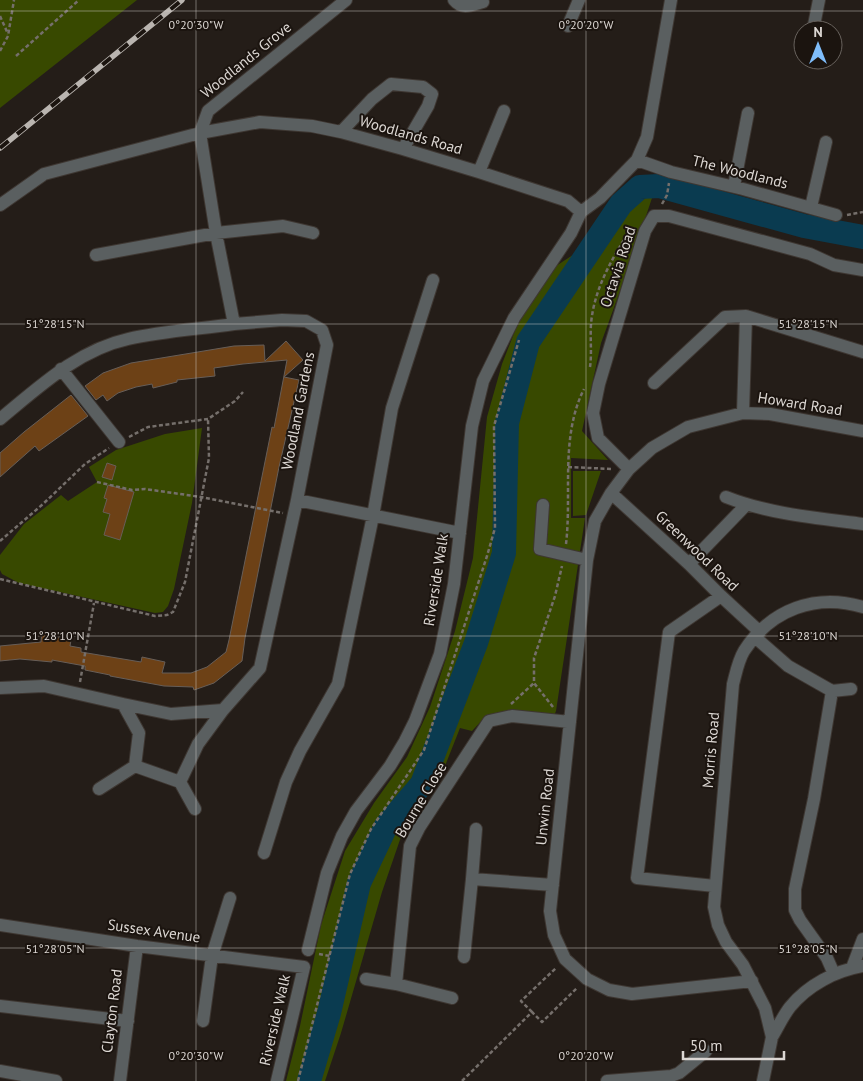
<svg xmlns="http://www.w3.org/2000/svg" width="863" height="1081" font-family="'PT Sans',sans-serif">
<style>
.green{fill:#384900}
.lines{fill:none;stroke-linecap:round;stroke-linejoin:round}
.river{stroke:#0a3b50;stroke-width:24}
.building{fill:#6d4116;stroke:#675e58}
.minor-casing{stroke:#3e3732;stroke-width:14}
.path{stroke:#756f6b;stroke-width:2.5;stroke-dasharray:4 2.5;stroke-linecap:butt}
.minor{stroke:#5a5f60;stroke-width:12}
.rail-casing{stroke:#bab5b0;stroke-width:5.5}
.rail{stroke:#1b140f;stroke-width:4;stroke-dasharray:11;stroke-linecap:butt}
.ticks{fill:none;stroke:#dcd7d3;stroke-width:1;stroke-opacity:0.45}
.labels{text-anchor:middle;stroke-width:4;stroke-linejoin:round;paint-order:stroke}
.street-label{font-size:15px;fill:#dcd7d3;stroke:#1b140f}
.ticks-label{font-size:12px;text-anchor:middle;fill:#dcd7d3;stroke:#1b140f;stroke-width:4;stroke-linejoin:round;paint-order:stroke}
</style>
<rect width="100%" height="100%" fill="#241d18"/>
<!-- green -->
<path class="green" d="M0 0H137L0 108Z
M646 198H652L630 264 601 343 582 431 608 460 571 458V518H585L556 711 554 716 485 717 472 731 460 728 445 766 403 831 382 892 341 1033 325 1081H315L368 883 387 836 409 805 429 784 452 726 503 583 510 552 512 431 533 346 609 233 630 206Z
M582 249 583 253 523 340 501 426 500 529 492 569 450 697 424 759 386 817 354 876 330 983 303 1081H286L300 1026 321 925 345 851 374 803 407 757 430 707 455 631 473 558 487 417 502 364 520 318 556 266Z
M202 428 192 503 174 589 168 606 163 612 155 613 19 583 2 574 0 570V555L24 524 61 495 68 501 97 482 89 467 116 450 165 434Z
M573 471H601L586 515 573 516Z"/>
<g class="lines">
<!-- river -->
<path class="river" d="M309 1081 329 1013 359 883 386 826 422 784 476 643 504 553 507 423 528 342 621 204 640 187 659 186 804 226 863 237"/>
</g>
<!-- building -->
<path class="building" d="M286 341 303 360 284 377 299 380 279 467 245 638 242 661 214 683 194 690 193 687 164 686 110 676V675L85 670V666L52 660V662L20 659 0 661V646L41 642 42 631 55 632 54 637 71 640 70 646 81 648V652L141 662 142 657 165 662 162 673H191L207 667 226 652 229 640 272 427 274 428 287 360 243 364 214 368 215 376 177 380V382L153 388 152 384 136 387 118 393 107 401 103 395 96 400 85 386 103 373 131 363 234 346 264 345 265 361Z
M71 395 88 416 39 451 35 446 0 477V453L24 432Z
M107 463 116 466 112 480 102 477Z
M108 485 134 492 120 540 104 535 110 514 103 512 107 499 104 498Z"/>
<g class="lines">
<defs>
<path id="minor" d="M454 0C462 10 472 5 483 2
M568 26 579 0
M813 30 819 0
M341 132 372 99 391 84 423 87 432 94 428 106 403 149
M637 160 671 172 743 189 836 215
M479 172 504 111
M734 186 748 113
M0 205 44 174 200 133 260 122 312 126 341 132 403 149 479 172 568 201 581 212
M811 207 826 142
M96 255 216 233 283 226 313 233
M61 369 119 442
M654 383 725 317 746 316 863 352
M743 413 746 316
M0 419C39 387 78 350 128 339 162 331 200 329 234 324
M629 469 598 438 593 413 599 384 645 231 654 216H669L810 254 834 265 863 270
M611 493 689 564 721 596 760 632
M726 497C769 514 817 518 863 524
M297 500 327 345 322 330 306 321 282 320 234 324 216 233 200 133 208 111 346 0
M543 505 540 549 587 560
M689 564 746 505
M756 638 788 666 832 691 851 689
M0 688 44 686 123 704 139 733 135 766 99 789
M832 691 814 799 795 889V910L800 920 827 958 834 974
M123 704 171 714 223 710
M135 766 180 782 198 744 223 710 260 668 297 500 460 533
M180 782 195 809
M476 829 472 879 553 885
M264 853 286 782 300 751 338 684 373 516 392 408 433 280
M715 886 637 878 669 632 721 596
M0 925 137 946 304 967 277 1081
M308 950 327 873 342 836 356 811 390 766 405 741 415 721 440 654 454 584 472 426 483 381 514 318 571 233 581 212 600 198 637 160 647 137 671 0
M464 957 472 879
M852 968 863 939
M366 979 396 984
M752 981 632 994 609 990 587 979 565 959 554 935 550 911 587 560 595 521 611 493 629 469 652 448 688 427 743 413 770 414 863 431
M452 998 396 984 410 846 419 828 489 721 512 716 570 722
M0 1006 128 1021
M203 1021 212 956 230 898
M772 1037C778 1027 783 1016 790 1007 808 985 835 971 863 966
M0 1071 56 1081
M120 1081 137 946
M607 1081 671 1076 679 1073 706 1051
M763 1081 772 1037 765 1008 743 965 726 942 718 925 714 907 733 684C736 673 738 661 744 651 771 609 816 593 863 607"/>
</defs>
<!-- minor casing -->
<use href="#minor" class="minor-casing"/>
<!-- path -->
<path class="path" d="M0 16 8 34
M0 51 8 36 14 0
M16 56 79 0
M662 204 667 195 669 183
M847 215 863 212
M590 367C592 353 590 339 591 324 594 288 613 257 632 227
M129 437 148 427 208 419 235 401 243 392
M568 467 612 469
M97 482 132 490 145 489 201 497 283 513
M0 541 43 504 85 464 109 448
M566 544C572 493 560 437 584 389
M0 579 155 616 167 615 173 612 185 582 209 458 208 419
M80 682 94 603
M511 704 534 683
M553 707 534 683V658L555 596 562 566
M319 954 330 956
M532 1012 521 1001 556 968
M298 1081 350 874 371 829 424 750 487 556 495 528 494 426 519 340
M462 1081 532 1012 542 1022 577 988"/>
<!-- minor -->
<use href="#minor" class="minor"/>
<defs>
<path id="rail" d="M0 148 182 0"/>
</defs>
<!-- rail casing -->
<use href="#rail" class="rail-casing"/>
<!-- rail -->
<use href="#rail" class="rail"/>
</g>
<!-- ticks -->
<path class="ticks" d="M196 0V1081M586 0V1081M0 11H863M0 324H863M0 636H863M0 948H863"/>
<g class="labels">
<!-- street labels -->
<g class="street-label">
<text transform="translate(246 60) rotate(-39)" y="5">Woodlands Grove</text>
<text transform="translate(411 135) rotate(16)" y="5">Woodlands Road</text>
<text transform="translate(740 172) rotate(14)" y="5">The Woodlands</text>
<text transform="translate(618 267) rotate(-72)" y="5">Octavia Road</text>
<text transform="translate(800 404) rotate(9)" y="5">Howard Road</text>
<text transform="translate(298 411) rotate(-79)" y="5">Woodland Gardens</text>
<text transform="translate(697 551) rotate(44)" y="5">Greenwood Road</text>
<text transform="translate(436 580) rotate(-81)" y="5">Riverside Walk</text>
<text transform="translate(711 750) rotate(-85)" y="5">Morris Road</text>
<text transform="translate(421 800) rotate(-59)" y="5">Bourne Close</text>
<text transform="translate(545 807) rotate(-84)" y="5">Unwin Road</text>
<text transform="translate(154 931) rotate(8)" y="5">Sussex Avenue</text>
<text transform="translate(112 1011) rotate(-83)" y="5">Clayton Road</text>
<text transform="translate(275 1020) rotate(-77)" y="5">Riverside Walk</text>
</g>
</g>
<g class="ticks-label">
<text x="196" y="29">0°20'30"W</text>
<text x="586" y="29">0°20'20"W</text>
<text x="55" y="328">51°28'15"N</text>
<text x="808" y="328">51°28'15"N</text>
<text x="55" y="640">51°28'10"N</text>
<text x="808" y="640">51°28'10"N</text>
<text x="55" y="953">51°28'05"N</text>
<text x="808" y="953">51°28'05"N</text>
<text x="196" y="1060">0°20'30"W</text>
<text x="586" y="1060">0°20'20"W</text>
</g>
<!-- north arrow -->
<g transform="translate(818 45)"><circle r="24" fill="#1b140f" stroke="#68625d"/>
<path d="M0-4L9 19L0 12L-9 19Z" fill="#7fbdfa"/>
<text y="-8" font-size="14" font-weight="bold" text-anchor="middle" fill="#dcd7d3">N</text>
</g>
<!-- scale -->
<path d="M683 1051v8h101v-8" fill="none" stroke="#dcd7d3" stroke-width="2.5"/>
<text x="690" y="1051" font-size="15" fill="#dcd7d3" stroke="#1b140f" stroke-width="4" paint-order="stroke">50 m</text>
</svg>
